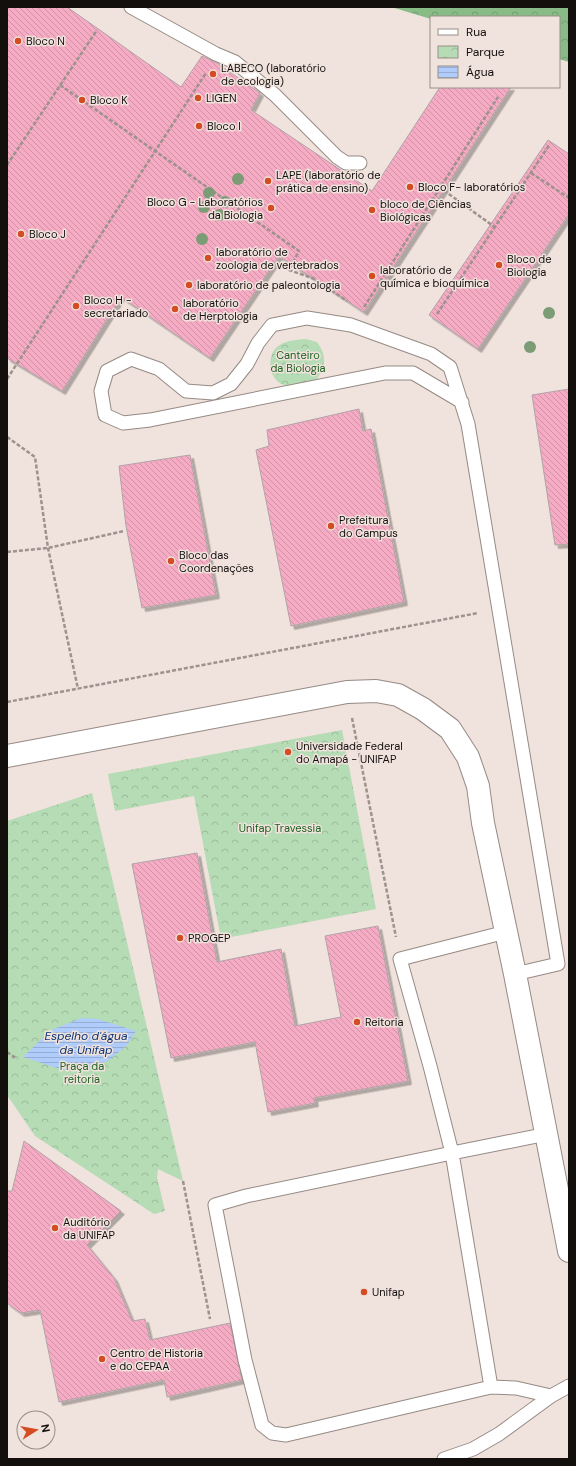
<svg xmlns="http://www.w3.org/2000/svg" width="576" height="1466" font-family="'DM Sans',sans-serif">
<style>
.forest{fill:url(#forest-crowns)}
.park{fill:url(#park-crowns)}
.water{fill:url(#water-rules)}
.building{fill:url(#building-back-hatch);stroke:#b1a3a7;filter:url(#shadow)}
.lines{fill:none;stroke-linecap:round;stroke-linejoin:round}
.service-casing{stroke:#968a85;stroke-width:15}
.minor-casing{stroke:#968a85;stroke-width:24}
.path{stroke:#9d928e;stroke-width:2.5;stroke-dasharray:4 2;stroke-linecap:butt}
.service{stroke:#fff;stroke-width:13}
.minor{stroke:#fff;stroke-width:22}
.tree{fill:#7c9c75}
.poi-dot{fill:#d44c22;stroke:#f0e2dc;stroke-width:1.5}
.labels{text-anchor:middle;stroke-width:3;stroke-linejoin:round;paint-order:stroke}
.poi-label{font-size:11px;fill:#130f0d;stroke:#f0e2dc;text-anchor:start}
.park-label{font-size:11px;fill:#1d6220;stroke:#f0e2dc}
.water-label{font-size:12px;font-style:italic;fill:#0d3677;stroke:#f0e2dc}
</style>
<defs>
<pattern id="forest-crowns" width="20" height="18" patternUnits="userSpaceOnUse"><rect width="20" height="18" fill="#89bb87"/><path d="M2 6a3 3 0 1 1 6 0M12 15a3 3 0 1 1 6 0" fill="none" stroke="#75a073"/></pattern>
<pattern id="park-crowns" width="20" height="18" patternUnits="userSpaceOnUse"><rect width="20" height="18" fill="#b5dcb4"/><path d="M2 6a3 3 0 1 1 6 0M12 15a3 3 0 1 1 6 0" fill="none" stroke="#9bbc9a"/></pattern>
<pattern id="water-rules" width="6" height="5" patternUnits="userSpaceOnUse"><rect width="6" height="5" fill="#afccfa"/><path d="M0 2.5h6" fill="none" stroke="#96aed5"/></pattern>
<pattern id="building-back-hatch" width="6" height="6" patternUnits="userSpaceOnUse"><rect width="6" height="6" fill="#f5abc3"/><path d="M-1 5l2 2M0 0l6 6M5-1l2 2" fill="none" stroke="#d192a6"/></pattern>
<filter id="shadow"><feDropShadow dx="3.5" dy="3.5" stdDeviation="0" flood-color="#0004"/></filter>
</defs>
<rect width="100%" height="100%" fill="#f0e2dc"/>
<!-- forest -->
<path class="forest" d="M391 7H569V62L559 59V17H431V19Z"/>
<!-- park -->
<path class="park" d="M306 339 317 342C327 356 326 365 317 379 308 382 294 387 284 385 269 381 266 356 277 347 285 340 296 340 306 339Z
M342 730 376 909 221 939 194 796 115 811 108 774Z
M92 793 183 1181 158 1169 157 1177 165 1211 154 1214 35 1136 7 1095V821Z"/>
<!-- water -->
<path class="water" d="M82 1018 98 1019 136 1031 127 1045 108 1061 83 1069 63 1070 23 1057 51 1030Z"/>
<!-- building -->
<path class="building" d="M7 7H67L181 87 202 56 217 63 260 93 251 110 372 191 440 87H511L364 312 279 256 210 358 121 297 62 391 7 358Z
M548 140 569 154V214L478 349 429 315Z
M569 389V544L555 545 532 395Z
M359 409 363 431 371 429 404 602 291 626 256 450 269 446 267 430Z
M190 455 216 595 142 608 126 526 119 466Z
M197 853 217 962 281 949 295 1026 341 1017 325 936 378 926 408 1081 314 1098 315 1103 268 1112 255 1042 171 1058 132 864Z
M24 1141 121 1211 87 1245 114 1278 132 1321 145 1319 150 1340 230 1323 242 1380 167 1397 164 1380 59 1402 40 1310 21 1313 7 1303V1191H12Z"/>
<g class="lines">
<defs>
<path id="service" d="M131 7 216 54 235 62 275 95 337 157 346 163H360
M462 402 413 373H385L150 420 123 423 105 415 101 391 107 371 131 359 159 369 186 391 213 393 231 384 247 364 258 343 272 325 307 318 351 325 431 354 450 367 468 424 558 964 515 974
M506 932 400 959 430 1066 452 1153 547 1134
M491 1387 286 1435 272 1433 262 1425 245 1360 215 1205 246 1196 452 1153 491 1387 516 1388 551 1396 569 1386
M444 1459 473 1449 499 1434 551 1396"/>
<path id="minor" d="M7 756 347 692 376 691 398 695 423 709 450 729 468 757 478 786 483 823 515 974 569 1251"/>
</defs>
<!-- service casing -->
<use href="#service" class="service-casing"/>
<!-- minor casing -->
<use href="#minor" class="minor-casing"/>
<!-- path -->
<path class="path" d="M60 85 299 251 289 270 315 279 347 301
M7 165 97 30
M531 173 569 198
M439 187 496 228
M364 307 498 97
M437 314 550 144
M7 379 206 73
M7 437 35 457 48 548 78 689
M7 552 48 548 124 531
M7 702 478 613
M352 718 396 937
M7 1052 17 1059
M183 1181 210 1319"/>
<!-- service -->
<use href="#service" class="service"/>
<!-- minor -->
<use href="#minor" class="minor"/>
</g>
<!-- trees -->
<g class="tree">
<circle cx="238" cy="179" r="6"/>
<circle cx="209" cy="193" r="6"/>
<circle cx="225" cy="202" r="6"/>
<circle cx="204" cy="207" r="6"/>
<circle cx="219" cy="215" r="6"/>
<circle cx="202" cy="239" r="6"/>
<circle cx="549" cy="313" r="6"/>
<circle cx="530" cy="347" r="6"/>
</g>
<!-- markers -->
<g class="poi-dot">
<circle cx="18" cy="41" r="4"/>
<circle cx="213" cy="74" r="4"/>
<circle cx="198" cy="98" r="4"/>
<circle cx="82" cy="100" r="4"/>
<circle cx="199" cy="126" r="4"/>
<circle cx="268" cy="181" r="4"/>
<circle cx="410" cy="187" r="4"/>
<circle cx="271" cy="208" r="4"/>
<circle cx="372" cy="210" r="4"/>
<circle cx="21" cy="234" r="4"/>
<circle cx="208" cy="258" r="4"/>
<circle cx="499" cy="265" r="4"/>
<circle cx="372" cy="276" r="4"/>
<circle cx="189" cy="285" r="4"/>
<circle cx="76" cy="306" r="4"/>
<circle cx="175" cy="309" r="4"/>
<circle cx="331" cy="526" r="4"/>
<circle cx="171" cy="561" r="4"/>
<circle cx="288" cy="752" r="4"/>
<circle cx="180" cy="938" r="4"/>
<circle cx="357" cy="1022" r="4"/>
<circle cx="55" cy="1228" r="4"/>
<circle cx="364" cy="1292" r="4"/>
<circle cx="102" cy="1359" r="4"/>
</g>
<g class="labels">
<!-- poi labels -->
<g class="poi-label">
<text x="26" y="45">Bloco N</text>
<text x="221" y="72">LABECO (laboratório<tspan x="221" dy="13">de ecologia)</tspan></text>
<text x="206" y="102">LIGEN</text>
<text x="90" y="104">Bloco K</text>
<text x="207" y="130">Bloco I</text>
<text x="276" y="179">LAPE (laboratório de<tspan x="276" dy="13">prática de ensino)</tspan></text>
<text x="418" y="191">Bloco F- laboratórios</text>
<text x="263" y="206" text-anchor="end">Bloco G - Laboratórios<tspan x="263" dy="13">da Biologia</tspan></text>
<text x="380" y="208">bloco de Ciências<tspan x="380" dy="13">Biológicas</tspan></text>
<text x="29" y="238">Bloco J</text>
<text x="216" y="256">laboratório de<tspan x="216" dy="13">zoologia de vertebrados</tspan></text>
<text x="507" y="263">Bloco de<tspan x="507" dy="13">Biologia</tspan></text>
<text x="380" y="274">laboratório de<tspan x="380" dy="13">química e bioquímica</tspan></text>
<text x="197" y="289">laboratório de paleontologia</text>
<text x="84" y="304">Bloco H -<tspan x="84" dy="13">secretariado</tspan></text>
<text x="183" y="307">laboratório<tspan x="183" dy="13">de Herptologia</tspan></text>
<text x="339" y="524">Prefeitura<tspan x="339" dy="13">do Campus</tspan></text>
<text x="179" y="559">Bloco das<tspan x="179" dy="13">Coordenações</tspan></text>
<text x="296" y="750">Universidade Federal<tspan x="296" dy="13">do Amapá - UNIFAP</tspan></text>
<text x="188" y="942">PROGEP</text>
<text x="365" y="1026">Reitoria</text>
<text x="63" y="1226">Auditório<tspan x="63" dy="13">da UNIFAP</tspan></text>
<text x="372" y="1296">Unifap</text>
<text x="110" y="1357">Centro de Historia<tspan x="110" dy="13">e do CEPAA</tspan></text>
</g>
<!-- park labels -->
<g class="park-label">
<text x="298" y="359">Canteiro<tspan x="298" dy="13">da Biologia</tspan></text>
<text x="280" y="832">Unifap Travessia</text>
<text x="82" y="1070">Praça da<tspan x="82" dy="13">reitoria</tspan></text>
</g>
<!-- water labels -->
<g class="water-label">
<text x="86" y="1040">Espelho d'água<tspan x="86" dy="14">da Unifap</tspan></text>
</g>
</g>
<!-- border -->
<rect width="576" height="1466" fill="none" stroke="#130f0d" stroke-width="16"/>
<!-- legend -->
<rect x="430" y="16" width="130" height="72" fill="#f0e2dc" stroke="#988e89"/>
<rect x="438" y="29" width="20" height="6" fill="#ffffff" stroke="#988e89"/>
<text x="466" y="36" font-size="12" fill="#130f0d">Rua</text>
<rect x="438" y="46" width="20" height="12" fill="url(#park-crowns)" stroke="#988e89"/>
<text x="466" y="56" font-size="12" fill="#130f0d">Parque</text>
<rect x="438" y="66" width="20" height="12" fill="url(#water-rules)" stroke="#988e89"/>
<text x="466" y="76" font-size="12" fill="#130f0d">Água</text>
<!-- north arrow -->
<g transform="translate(36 1430) rotate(79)"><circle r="19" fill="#f0e2dc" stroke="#988e89"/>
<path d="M0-3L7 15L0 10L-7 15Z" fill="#d44c22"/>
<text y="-6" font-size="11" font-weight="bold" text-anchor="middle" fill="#130f0d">N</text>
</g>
</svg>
